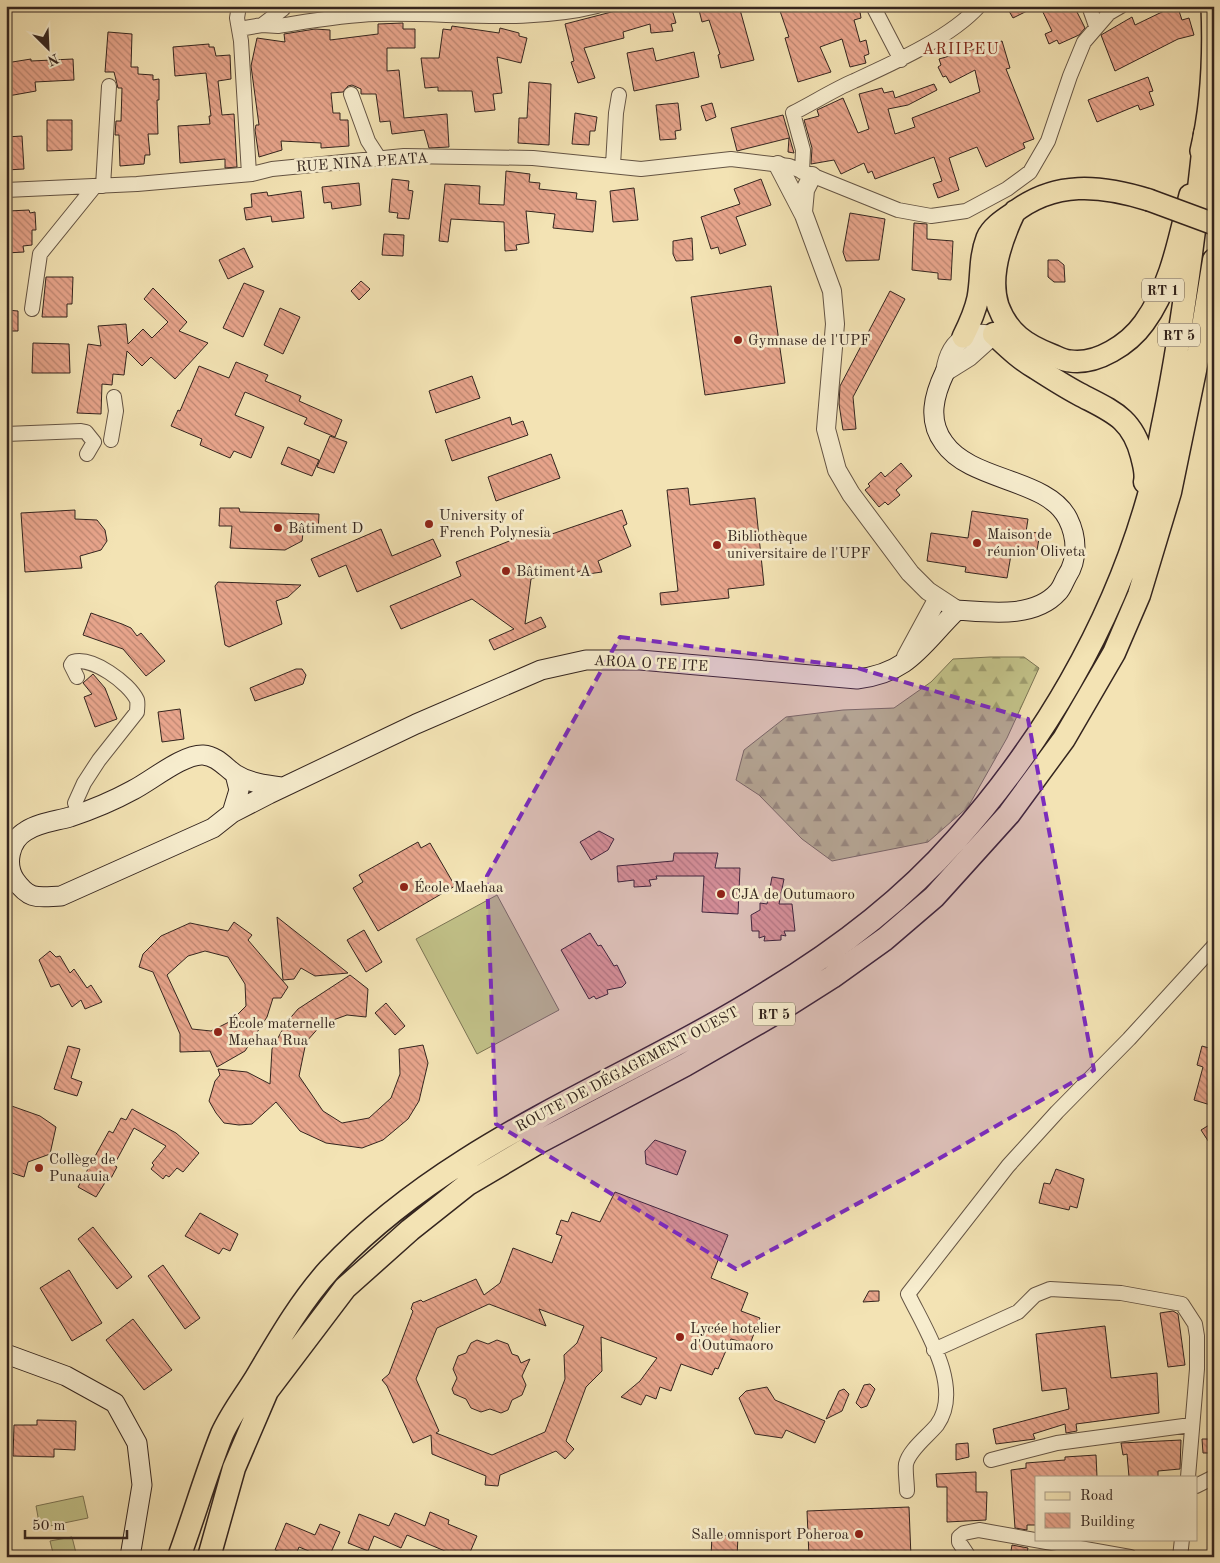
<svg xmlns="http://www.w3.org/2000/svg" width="1220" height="1563" font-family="'Old Standard TT',serif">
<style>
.forest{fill:url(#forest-firs);stroke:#7b7454}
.pitch{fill:#c2c289;stroke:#7b7454}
.building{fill:url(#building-back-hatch);stroke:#34251f;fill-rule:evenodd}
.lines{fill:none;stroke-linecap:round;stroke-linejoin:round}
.minor-casing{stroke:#645444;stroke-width:16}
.tertiary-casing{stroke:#645444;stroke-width:20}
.secondary-casing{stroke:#34251f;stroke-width:21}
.primary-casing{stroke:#34251f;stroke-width:24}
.trunk-casing{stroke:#34251f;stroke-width:25}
.minor{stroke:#f7edce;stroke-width:14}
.tertiary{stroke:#f7edce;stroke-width:18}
.secondary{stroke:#f7edce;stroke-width:19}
.primary{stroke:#f3e3b4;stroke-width:21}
.trunk{stroke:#f3e3b4;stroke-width:22}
.primary-bridge-casing{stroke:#34251f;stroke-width:24;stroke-linecap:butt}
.primary-bridge{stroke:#f3e3b4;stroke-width:21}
.marked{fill:#7b2cbf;fill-opacity:0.2;stroke:#7b2cbf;stroke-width:4;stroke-dasharray:10 6;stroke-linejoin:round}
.poi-dot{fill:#8f2418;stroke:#f7edce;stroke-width:2}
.labels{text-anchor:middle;stroke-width:5;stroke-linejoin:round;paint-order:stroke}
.shield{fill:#f7edce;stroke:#6e6154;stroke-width:1}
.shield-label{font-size:14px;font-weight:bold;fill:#34251f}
.street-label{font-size:15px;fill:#34251f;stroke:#f7edce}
.poi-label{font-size:15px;fill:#34251f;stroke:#f7edce;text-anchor:start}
.neighbourhood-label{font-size:16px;letter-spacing:1px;fill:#7a1f14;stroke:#f7edce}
</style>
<defs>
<pattern id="forest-firs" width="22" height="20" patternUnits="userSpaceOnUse" patternTransform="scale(1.25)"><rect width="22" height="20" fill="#c2c289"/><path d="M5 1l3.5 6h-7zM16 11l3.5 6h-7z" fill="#9e9d6f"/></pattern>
<pattern id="building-back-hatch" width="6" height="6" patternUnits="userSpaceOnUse" patternTransform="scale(1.25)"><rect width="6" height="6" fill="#e8a58c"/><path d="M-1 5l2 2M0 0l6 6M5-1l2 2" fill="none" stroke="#bd8672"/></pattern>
</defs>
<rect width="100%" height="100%" fill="#f3e3b4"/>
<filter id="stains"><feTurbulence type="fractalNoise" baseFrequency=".004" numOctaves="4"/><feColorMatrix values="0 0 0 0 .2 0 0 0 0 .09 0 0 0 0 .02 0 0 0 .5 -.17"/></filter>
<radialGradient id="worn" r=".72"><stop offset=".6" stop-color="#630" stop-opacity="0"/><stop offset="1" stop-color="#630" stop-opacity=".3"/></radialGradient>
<!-- forest -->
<path class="forest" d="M990 657H1024L1039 668 1007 738 968 807 928 842 832 861 802 839 759 795 736 780 744 750 786 717 843 710 894 708 931 682 953 659Z"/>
<!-- pitch -->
<path class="pitch" d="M497 895 559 1010 477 1054 416 939Z
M83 1496 88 1518 40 1528 36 1506Z
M72 1537 77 1557H54L50 1541Z"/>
<!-- building -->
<path class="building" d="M622 6H671L676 23 671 24 673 31 651 33 650 24 623 32 624 38 584 48 595 78 578 83 571 62 574 61 565 24 623 9Z
M698 6H739L754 60 721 68 718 55 720 54 709 20 702 22Z
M796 6H859L861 18 854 20 860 42 866 40 869 54 864 56 866 63 850 67 842 39 820 47 831 72 798 82 785 38 789 37 780 11Z
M1006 6H1037L1013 18Z
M1040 6H1074L1085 28 1079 35 1059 44 1057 40 1049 44 1045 34 1052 31Z
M1178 8 1182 20 1189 18 1194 35 1178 39 1115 71 1101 35 1132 17 1135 25 1164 11Z
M403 23V29H415V48H387V71L399 70 404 118 447 114 449 147 429 148 424 130 392 134 390 121 380 122 376 94H361V89L352 85 348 86 343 92 331 93 333 113H340V120H348L349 146 321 148V143L281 141 282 150 259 157 255 130 256 125H259L251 66 257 38 285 42 284 34 315 29 330 30V40L378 34V24Z
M452 26 499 33 500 28 519 33V36L527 38 521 63 497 57 502 93 493 94 495 110 475 112 472 91H438V87L425 88 421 58H439L443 29 451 30Z
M108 32 132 34 131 67H138V74L153 75V80L159 79V100H157L158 134H148L150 155H145L144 164 120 166 119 135H115L116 121H121L122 88H118L114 72H105Z
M1002 41 1010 68 1006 69 1034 139 1023 143 1025 148 986 167 977 147 949 158 959 190 938 198 933 184 942 181 934 157 875 179 872 171 868 173 864 163 841 174 834 160 811 164 812 148 804 120 819 116 817 110 843 98 858 133 869 129 859 94 882 88 884 93 893 91 895 98 934 84 937 90 908 105 888 109 895 134 915 127 912 118 980 92 975 70 950 83 946 76 943 77 938 67 941 65 939 59Z
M209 44V47H214L216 56 230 55 231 79 218 81 222 115 234 114 237 167 225 168V159L180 163 178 126 210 124 209 116H211L206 73 175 76 173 47Z
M653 48 656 61 694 52 699 77 634 91 627 53Z
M31 59V61L73 59 74 80 35 82 36 91 8 96 6 63Z
M1148 77 1153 91 1149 92 1154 105 1140 110 1138 105 1097 122 1088 100Z
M529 82 551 84 549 145 518 143 519 118H527Z
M678 103 681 130 675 131 676 139 660 140 656 105Z
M712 103 716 117 706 121 701 106Z
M575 113 597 117 595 131H590L589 145 572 144Z
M783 115 794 153 788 152 789 138 737 151 731 128Z
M47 120H72V150L47 151Z
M22 136 24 169 6 170V137Z
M506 171 530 174 529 182 540 183 539 189 577 193 576 199 596 201 593 232 553 228 555 214 526 211 529 243 516 245 517 250 505 251 504 222 451 219 448 242 439 241 445 184 480 186 479 204 504 205Z
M392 179 409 181 408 190 413 191 409 219 397 218 398 213 389 212Z
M761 179 771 205 736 217 746 245 720 254 718 247 711 249 701 217 740 204 734 189Z
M359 183 361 205 332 209 331 202 324 203 322 187Z
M634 188 638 220 613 222 610 191Z
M301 191 304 218 272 222 271 216 246 220 244 208 252 207 251 194 267 192 268 196Z
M29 210 30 213 35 212 36 230H32V245L23 246 24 252 6 253V214L8 211Z
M850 213 885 219 879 260 846 261 843 252Z
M914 223 927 224V239L953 241 951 280 938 279V273L912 270Z
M384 234 404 235 403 256 382 255Z
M692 238 693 260 676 261 673 254V241Z
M244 248 253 267 228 279 219 260Z
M1048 260H1058L1064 265 1065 282H1054L1048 277Z
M46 277H73L72 304H67V317H42Z
M361 281 370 289 359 300 351 291Z
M244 283 264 291 243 337 223 328Z
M771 286 785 383 705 395 691 297Z
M153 288 187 322 179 331 208 343 175 379 151 357 142 366 127 351 124 375 113 374 112 385 102 384 101 414 77 413 88 344 101 346 98 326 126 324 128 344 143 329 152 338 168 322 144 299Z
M890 291 905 299 853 397 856 429 843 430 839 404 840 386Z
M280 308 300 317 283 354 264 345Z
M6 310 18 311V331H6Z
M33 343 69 344 70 373H32Z
M236 362 268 375 265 381 301 396 299 401 342 420 335 437 304 424 307 418 245 392 235 415 264 427 251 458 234 451 230 458 200 445 202 439 171 426 178 410 180 411 199 366 229 378Z
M472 376 480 398 436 413 429 391Z
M510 417 512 425 523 421 528 435 452 461 445 440Z
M330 436 347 442 334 473 317 467Z
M288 447 319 460 312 476 281 464Z
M551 454 560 478 496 501 488 477Z
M901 463 912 476 896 490 900 495 888 505 885 502 879 507 865 490 870 486 868 484 881 472 885 477Z
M688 488 690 505 755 498 764 585 728 589 729 598 661 605 660 593 678 591 667 490Z
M220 508H239L240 512 319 514 318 533H303L302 541 285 550 230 548 232 526H219Z
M75 510V519L97 520 105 530 107 541 101 550 80 556 82 568 25 572 21 513Z
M622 510 627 524 623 526 631 546 598 561 602 572 588 574 585 569 565 577 560 568 531 579 525 624 541 617 546 627 494 650 489 640 514 629 472 599 401 629 390 606 461 576 456 562 545 527 549 535Z
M972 511 1028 519 1026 532 1040 533 1037 550 1012 549 1007 578 965 572 966 567 927 561 931 533 968 538Z
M381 529 392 556 433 539 441 556 357 592 346 565 319 577 311 559Z
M218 582 301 585 288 597 276 601 282 624 229 647 225 645 215 586Z
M91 613 122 624 131 628 137 636 141 633 165 661 146 676 123 649 83 635Z
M296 669H302L306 675 303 684 255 701 250 688Z
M93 674 105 688 117 719 95 727 84 697 92 694 83 683Z
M180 709 184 739 162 742 158 712Z
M599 831 614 839 608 850 591 860 580 842Z
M418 842 421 848 430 843 455 886 378 931 353 888 363 882 359 875Z
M674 853H718L715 868H740L738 914 702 912 704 876H656L657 879 649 880 651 886 634 887V880L618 882 617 866 673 861Z
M772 877 784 879 779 904H792L795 931H784L786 936 781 935V940L764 941 765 936 759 938V931H752L751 915 760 910V903L767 904Z
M277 917 348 973 315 976 301 968 294 979 283 980Z
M234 922 252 935 248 940 288 987 281 998H273L267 1017 245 1051 217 1067 210 1051 180 1052V1034L153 972 139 967 143 954 161 936 190 923 228 931ZM205 951 228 957 245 984 246 1006 231 1021 211 1031 192 1029 167 975 188 956Z
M364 930 382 962 366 972 347 940Z
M590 933 598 946 601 945 614 966 617 965 626 983 622 987 607 990 608 994 596 999 594 996 589 999 561 950Z
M50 951 56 957 60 956 70 973 74 969 87 988 91 985 102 1002 85 1009 81 1000 72 1007 59 984 51 987 39 960Z
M350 975 368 989 366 1017 347 1015 322 1024 306 1042 299 1076 323 1111 342 1123 369 1118 391 1098 400 1074 399 1049 423 1045 428 1063 419 1101 408 1119 383 1140 362 1148 326 1143 300 1131 276 1102 252 1124 239 1125 224 1123 216 1113 209 1101 215 1081 220 1075 218 1069 247 1072 270 1084 272 1049 286 1023 298 1009Z
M386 1003 405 1026 395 1035 375 1013Z
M1211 1042H1214V1106L1194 1100 1203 1067 1197 1065 1202 1046 1209 1048Z
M68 1046 80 1049 71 1078 82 1082 77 1096 54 1089Z
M6 1104 40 1116 56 1127 50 1154 28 1162 24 1177 6 1171Z
M132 1109 176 1133 199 1153 183 1172 177 1168 169 1177 166 1175 163 1179 151 1169 154 1165 152 1163 166 1146 134 1128 114 1165 117 1167 109 1182 106 1181 96 1197 78 1187 109 1131 113 1133 121 1118 126 1120Z
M1214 1122V1150L1201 1130Z
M655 1140 686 1151 677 1175 646 1164 645 1151Z
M1056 1169 1084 1179 1077 1208 1070 1206 1069 1210 1039 1203 1044 1183 1050 1184Z
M615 1192 728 1235 711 1278 748 1293 741 1311 760 1318 750 1344 731 1339 718 1369 715 1368 712 1375 681 1364 671 1391 660 1387 656 1399 646 1395 641 1405 621 1397 640 1381 657 1358 601 1337 602 1371 586 1387 566 1441 574 1449 565 1459 556 1451 500 1475 498 1486 485 1485 486 1476 432 1454 431 1435 413 1443 387 1386 382 1380 389 1374 413 1311 411 1309 413 1303 421 1300 423 1302 476 1279 484 1295 500 1283 513 1248 552 1263 562 1236 556 1234 561 1220 568 1222 572 1212 600 1222ZM489 1304 546 1326 539 1309 584 1326 577 1343 564 1355 565 1379 545 1432 492 1455 436 1433 439 1431 416 1379 437 1328Z
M200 1213 238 1234 230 1251 223 1248 219 1254 185 1236Z
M93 1227 132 1277 117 1289 78 1239Z
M163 1265 200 1318 185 1329 148 1276Z
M69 1270 102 1323 72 1341 40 1288Z
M869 1291H879V1301L863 1302Z
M1173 1311 1178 1314 1185 1365 1168 1367 1160 1313Z
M133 1319 172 1370 144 1390 106 1340Z
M1105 1326 1111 1378 1157 1373 1159 1413 1076 1424 1077 1431 1066 1433 1065 1424 1033 1434 1035 1439 996 1444 993 1429 1069 1409 1066 1388 1042 1391 1036 1334Z
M477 1340 488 1344 497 1340 508 1344 512 1354 518 1356 521 1363 530 1359 522 1376 526 1385 522 1395 512 1400 508 1410 501 1413 490 1409 481 1412 471 1408 466 1399 454 1394 452 1389 457 1378 453 1369 458 1356 466 1353 471 1343Z
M870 1384 875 1389 867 1406 861 1408 856 1403 864 1385Z
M767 1387 775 1400 825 1421 815 1443 786 1430 782 1438 755 1434 739 1398 746 1391Z
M844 1389 849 1394 842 1411 826 1419 839 1391Z
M37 1420 76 1421 75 1450 54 1449V1457L13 1456 14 1425H37Z
M1202 1439H1214V1453H1203Z
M1181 1440 1180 1469 1158 1471V1477H1129L1127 1454 1123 1455 1121 1443Z
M968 1443 969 1457 956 1460V1444Z
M1096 1455 1097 1477H1036V1525H1027V1530L1015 1528 1011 1470 1026 1468V1463L1065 1460V1457Z
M976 1472V1492H987L986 1520 947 1522V1487H937L936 1474Z
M909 1507 911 1557H809L807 1511Z
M430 1512 449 1520 448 1524 477 1536 468 1557H459L407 1535 401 1548 374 1536 368 1551 348 1543 359 1514 389 1526 395 1513 425 1526Z
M286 1523 315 1535 320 1524 340 1532 329 1557H323L299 1547 295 1557 275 1550Z
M712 1535 738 1536 737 1557H711Z
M1012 1545 1028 1548 1026 1557H1010Z"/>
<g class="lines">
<defs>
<path id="minor" d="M239 6 237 18 241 41 249 174
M873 6 901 60
M1089 6 1096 26
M262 25 283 9V6
M239 29 262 25 278 26C310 21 343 15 376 14 449 12 526 24 597 6
M351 94 368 141 379 158
M613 165 616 113 619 95
M802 172 803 150 793 113C813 103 833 90 854 81 893 63 950 38 979 6
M103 186 109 86
M6 190 137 184 252 174 272 169 404 156 533 158 641 169 731 159 789 166 898 210 931 216 966 211 1007 189 1030 172 1048 141 1070 76 1084 42 1109 13 1121 6
M32 309 40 254 95 186
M6 434 81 431 86 432 94 442 87 454
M111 440 116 411 114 397
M77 677 71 665 73 662C92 656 129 683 137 700 138 704 137 708 137 712L99 760 84 783 75 803 80 813
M934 1350 1018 1312 1035 1295 1050 1289 1121 1293 1182 1304 1195 1324 1197 1336V1369L1188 1477
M991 1460 1057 1443 1191 1425
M1196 1486 1214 1477
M907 1491C907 1482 905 1472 906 1464 909 1450 928 1436 937 1425 964 1388 925 1329 908 1294L1008 1166 1057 1112 1129 1039 1214 946
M969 1557 959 1542V1537L964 1533 979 1530 1130 1557
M1180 1557 1182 1539"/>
<path id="tertiary" d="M778 165 804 215 832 291 835 324 826 429 837 470 851 494 910 573 928 591 957 610
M803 212 805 190 812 176
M945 372C950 337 973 326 1005 339
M945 372 969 357 998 331
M906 657 938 598"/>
<path id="secondary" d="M282 787C266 785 249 783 235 774 225 767 217 756 203 755 183 754 151 781 133 790 113 801 91 810 70 817 56 821 38 823 26 831 9 841 5 865 15 880 30 901 38 897 61 896L213 828 232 813 269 794 416 724 541 670 586 660H640L857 679C910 673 922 644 957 610 988 612 1034 619 1058 592 1062 588 1064 581 1067 576 1078 559 1077 537 1068 519 1048 478 971 482 944 443 927 420 934 395 945 372
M232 813 239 790 235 774
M6 1354 66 1376 115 1403 137 1443 142 1485 130 1557"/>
<path id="primary" d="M1201 151C1212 105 1214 54 1212 6
M1015 211C1002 238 988 275 998 306 1008 333 1026 345 1052 355 1057 357 1064 361 1070 361 1097 365 1129 344 1144 323 1171 286 1179 239 1190 195
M963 337C969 325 975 312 978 298 982 277 979 259 987 238 991 228 1003 220 1012 214 1054 180 1101 185 1149 200"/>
<path id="trunk" d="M994 334C1008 347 1020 359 1036 368 1050 377 1064 386 1079 394 1111 411 1132 417 1142 456 1144 465 1147 473 1145 482
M179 1557C194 1516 206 1474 222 1434 231 1414 245 1396 256 1378 278 1341 300 1302 329 1270 450 1141 621 1084 768 992 836 951 903 900 956 840 1042 744 1111 627 1147 502 1155 476 1158 447 1164 420 1183 326 1195 230 1205 134
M209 1557 234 1468 267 1391 345 1288 410 1230 468 1184 539 1142 685 1065 772 1015 832 977 885 939 934 897 1009 814 1064 739 1114 653 1139 595 1170 492 1199 351 1214 260"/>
</defs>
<!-- minor casing -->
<use href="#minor" class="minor-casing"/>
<!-- tertiary casing -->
<use href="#tertiary" class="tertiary-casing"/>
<!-- secondary casing -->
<use href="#secondary" class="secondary-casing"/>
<!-- primary casing -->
<use href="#primary" class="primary-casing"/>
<!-- trunk casing -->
<use href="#trunk" class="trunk-casing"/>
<!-- minor -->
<use href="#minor" class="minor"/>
<!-- tertiary -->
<use href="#tertiary" class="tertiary"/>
<!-- secondary -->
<use href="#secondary" class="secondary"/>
<!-- primary -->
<use href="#primary" class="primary"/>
<!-- trunk -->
<use href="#trunk" class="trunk"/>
<defs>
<path id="primary-bridge" d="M1149 200 1214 224"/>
</defs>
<!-- primary-bridge casing -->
<use href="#primary-bridge" class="primary-bridge-casing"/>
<!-- primary-bridge -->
<use href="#primary-bridge" class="primary-bridge"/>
</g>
<!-- marked area -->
<path class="marked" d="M620 637 854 667 1028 719 1094 1070 907 1177 736 1269 496 1124 487 876Z"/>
<!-- markers -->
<g class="poi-dot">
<circle cx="738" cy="340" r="5"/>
<circle cx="429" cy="524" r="5"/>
<circle cx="278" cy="528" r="5"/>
<circle cx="977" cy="543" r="5"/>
<circle cx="717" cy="545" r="5"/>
<circle cx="506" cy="571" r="5"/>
<circle cx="404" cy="887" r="5"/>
<circle cx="721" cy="894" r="5"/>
<circle cx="218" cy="1032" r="5"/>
<circle cx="39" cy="1168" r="5"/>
<circle cx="680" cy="1337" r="5"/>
<circle cx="859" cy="1534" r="5"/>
</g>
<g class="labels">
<!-- shield labels -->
<g class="shield">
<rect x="1142" y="278.5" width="42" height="23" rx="4"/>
<rect x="1158" y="323.5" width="42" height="23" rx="4"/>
<rect x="753" y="1002.5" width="42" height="23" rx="4"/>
</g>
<g class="shield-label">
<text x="1163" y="295">RT 1</text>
<text x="1179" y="340">RT 5</text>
<text x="774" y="1019">RT 5</text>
</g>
<!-- street labels -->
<g class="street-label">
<text transform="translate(362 162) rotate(-4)" y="5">RUE NINA PEATA</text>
<text transform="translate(651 663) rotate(3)" y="5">AROA O TE ITE</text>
<text transform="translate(627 1069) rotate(-28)" y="5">ROUTE DE DÉGAGEMENT OUEST</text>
</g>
<!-- poi labels -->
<g class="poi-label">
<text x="748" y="345">Gymnase de l'UPF</text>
<text x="439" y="520">University of<tspan x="439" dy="17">French Polynesia</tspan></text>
<text x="288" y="533">Bâtiment D</text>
<text x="987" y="539">Maison de<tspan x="987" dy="17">réunion Oliveta</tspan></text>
<text x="727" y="541">Bibliothèque<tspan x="727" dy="17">universitaire de l'UPF</tspan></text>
<text x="516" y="576">Bâtiment A</text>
<text x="414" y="892">École Maehaa</text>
<text x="731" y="899">CJA de Outumaoro</text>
<text x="228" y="1028">École maternelle<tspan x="228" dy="17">Maehaa Rua</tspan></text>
<text x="49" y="1164">Collège de<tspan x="49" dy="17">Punaauia</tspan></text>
<text x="690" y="1333">Lycée hotelier<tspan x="690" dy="17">d'Outumaoro</tspan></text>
<text x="849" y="1539" text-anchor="end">Salle omnisport Poheroa</text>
</g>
<!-- neighbourhood labels -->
<g class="neighbourhood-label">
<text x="961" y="54">ARIIPEU</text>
</g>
</g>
<!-- margin -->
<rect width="1220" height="1563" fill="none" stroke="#f3e3b4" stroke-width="25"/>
<rect x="8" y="8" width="1205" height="1548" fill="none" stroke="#34251f" stroke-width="2.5"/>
<rect x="12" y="12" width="1195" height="1538" fill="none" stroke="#34251f"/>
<!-- legend -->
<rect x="1035" y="1476" width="162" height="65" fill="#f7edce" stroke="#a99d88"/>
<rect x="1045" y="1492" width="25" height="8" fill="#f3e3b4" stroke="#a99d88"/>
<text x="1080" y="1500" font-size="15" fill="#34251f">Road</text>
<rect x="1045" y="1513" width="25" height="15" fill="url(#building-back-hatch)" stroke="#a99d88"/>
<text x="1080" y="1526" font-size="15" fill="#34251f">Building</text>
<!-- north arrow -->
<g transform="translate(48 48) rotate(156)" stroke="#f7edce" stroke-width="4" paint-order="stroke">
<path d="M0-4L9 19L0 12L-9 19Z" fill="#34251f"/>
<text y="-8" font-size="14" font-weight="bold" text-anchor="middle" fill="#34251f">N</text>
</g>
<!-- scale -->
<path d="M25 1530v8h102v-8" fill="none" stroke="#34251f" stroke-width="2.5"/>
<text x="32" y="1530" font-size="15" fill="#34251f" stroke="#f7edce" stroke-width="4" paint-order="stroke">50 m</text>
<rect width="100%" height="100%" filter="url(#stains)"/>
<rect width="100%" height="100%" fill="url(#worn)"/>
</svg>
